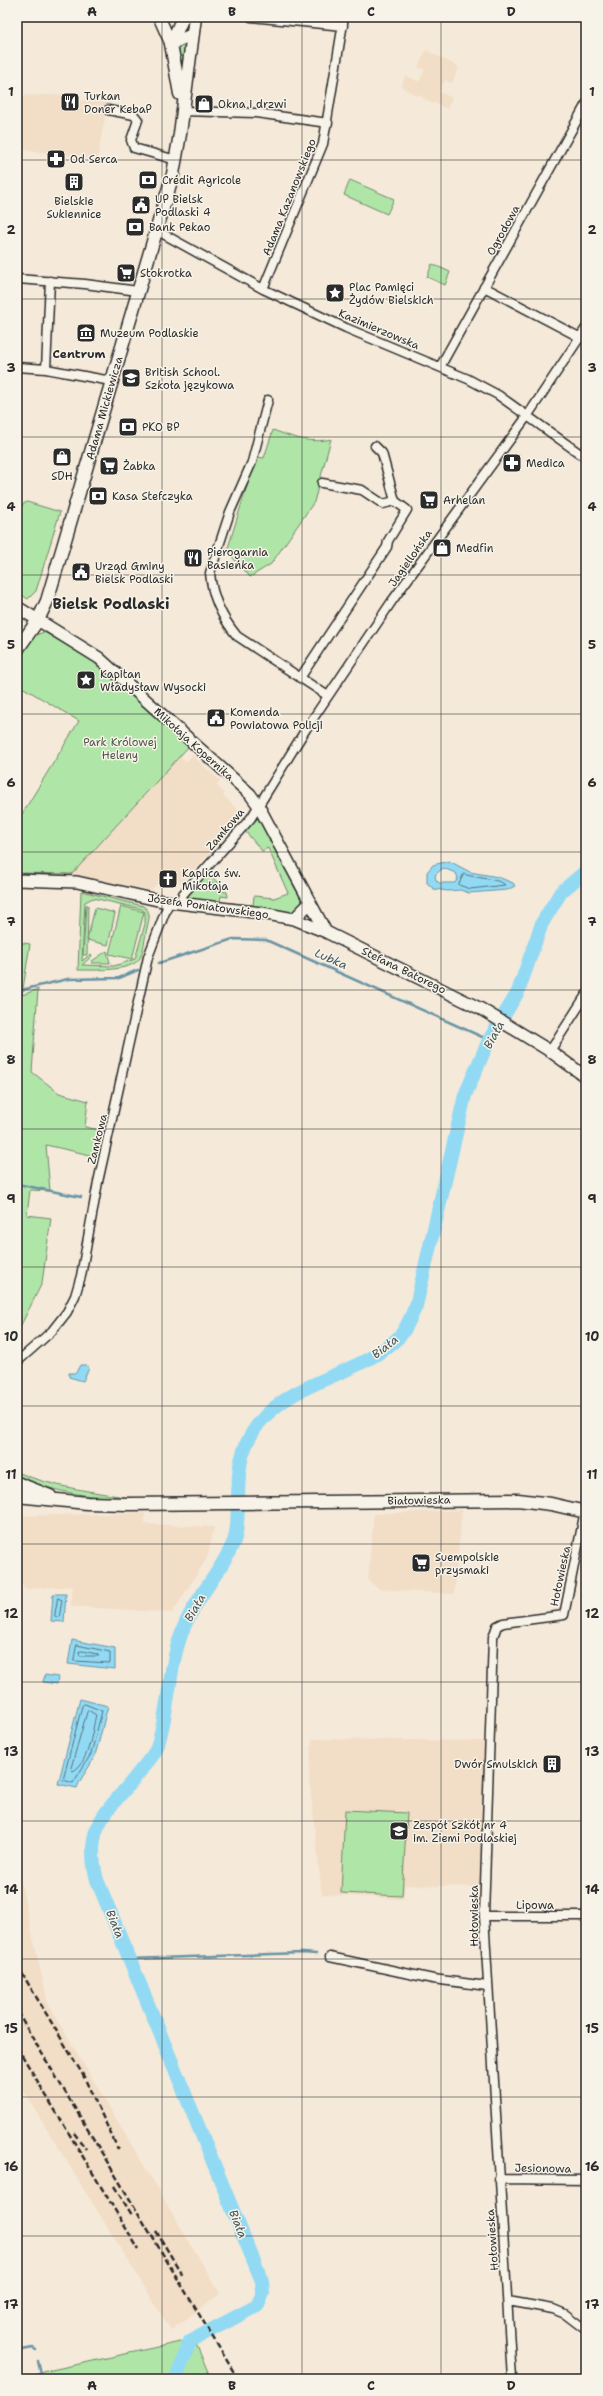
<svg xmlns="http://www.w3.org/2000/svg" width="603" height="2396" font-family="'Shantell Sans',sans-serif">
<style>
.built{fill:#f2ddc6}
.green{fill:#b0e5a8;stroke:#6e886a;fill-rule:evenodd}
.water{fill:#92daf4;stroke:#6994a4;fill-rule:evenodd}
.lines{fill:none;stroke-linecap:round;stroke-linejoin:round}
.shore{stroke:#54717b;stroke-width:1}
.stream{stroke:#6994a4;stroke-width:2.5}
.river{stroke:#92daf4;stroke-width:14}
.minor-casing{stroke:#2b2b2b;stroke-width:11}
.tertiary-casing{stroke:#2b2b2b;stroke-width:14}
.secondary-casing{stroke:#2b2b2b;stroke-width:15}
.minor{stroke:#f7f3e8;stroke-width:8}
.tertiary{stroke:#f7f3e8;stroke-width:11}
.secondary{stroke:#f7f3e8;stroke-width:12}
.rail{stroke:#2b2b2b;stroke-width:2.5;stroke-dasharray:6 3;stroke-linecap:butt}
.grid{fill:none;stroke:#2b2b2b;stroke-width:1;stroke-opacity:0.55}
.labels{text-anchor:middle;stroke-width:3;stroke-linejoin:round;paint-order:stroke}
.poi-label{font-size:11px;fill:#2b2b2b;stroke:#f7f3e8;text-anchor:start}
.street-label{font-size:11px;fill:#2b2b2b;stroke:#f7f3e8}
.park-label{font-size:11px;fill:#4c5a4a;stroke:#f7f3e8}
.neighbourhood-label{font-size:12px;font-weight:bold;fill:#2b2b2b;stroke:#f7f3e8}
.water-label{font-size:12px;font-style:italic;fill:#45575d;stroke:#f7f3e8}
.district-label{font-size:15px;font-weight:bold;fill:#2b2b2b;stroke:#f7f3e8}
.neatline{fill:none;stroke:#2b2b2b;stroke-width:1.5}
.grid-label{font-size:13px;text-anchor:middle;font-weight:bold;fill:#2b2b2b}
</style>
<rect width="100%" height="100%" fill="#f5e9d9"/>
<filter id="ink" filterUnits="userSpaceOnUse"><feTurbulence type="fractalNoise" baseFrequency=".025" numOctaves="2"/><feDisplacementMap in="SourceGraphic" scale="8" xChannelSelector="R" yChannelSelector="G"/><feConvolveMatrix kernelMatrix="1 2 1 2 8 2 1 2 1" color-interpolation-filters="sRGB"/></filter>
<g filter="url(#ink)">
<!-- built -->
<path class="built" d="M426 50 459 67 452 83 445 80 439 92 452 98 447 109 434 102 433 104 418 94 417 96 401 86 406 76 419 82 425 70 418 67Z
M76 94 77 102 86 100 108 102 97 159 17 149V96Z
M192 755 220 781 216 785 224 793 223 795 244 816 181 883 168 871 151 890 72 874 180 756 186 762Z
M462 1510 454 1594 379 1589 368 1580 374 1514Z
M145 1513V1524L214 1527 207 1558 172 1613 71 1606 73 1586 25 1589 17 1578V1516Z
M312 1739 485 1741 480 1887 405 1885 403 1899 322 1894 309 1777Z
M17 1867 48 2004 220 2294 171 2330 22 2089 17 2091Z"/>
<!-- green -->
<path class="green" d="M188 41 183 78 177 51 179 44Z
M350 180 394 199 387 214 344 195Z
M432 264 450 272 445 285 427 277Z
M273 430C292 437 310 444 331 439L314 502 271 564 250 577 227 551 255 460 257 457 264 458Z
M27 502 60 512 36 591 28 599 17 592V516L23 504Z
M44 632 96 662 189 746 72 874 17 873V822L79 721 17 684V660L33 636Z
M258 818 303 903 295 911 291 912 186 899 206 874 220 883 207 884V889L227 892 228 897 221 896 220 902 253 905 254 896 274 898 288 893 268 848 262 851 245 831Z
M81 891 143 906C152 912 149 919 147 928 145 937 144 950 140 958 132 972 92 970 78 970ZM93 898 141 909 145 912V924L135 959 114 966 82 965 92 956 91 954 82 961 85 902Z
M86 905H88L87 955H83Z
M121 906 144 912 132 959 109 954Z
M95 908 115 913 108 945 87 940Z
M17 942 30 944 22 995 38 989 32 1072 59 1093 88 1101 85 1127 105 1131 99 1157 46 1145 50 1191 30 1190 27 1215 51 1218 42 1283 17 1333Z
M107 951 110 963H92V961Z
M17 1472C54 1488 97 1492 136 1499 91 1498 60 1493 17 1478Z
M345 1810 407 1813 402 1896 341 1893Z
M194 2339 211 2379H22L47 2371Z"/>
<!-- water -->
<path class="water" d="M449 861 470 872 498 877 513 883 515 886 507 890 469 893 460 890 448 891 434 889 427 883V872L433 865ZM443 868 456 873 458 878 455 883H439L436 880 435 875Z
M80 1365H86L89 1368 83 1381 69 1377V1373H76Z
M53 1594H66L64 1622 51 1621Z
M72 1640 115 1648V1669L68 1664Z
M45 1675 58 1677 57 1684 43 1682Z
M80 1699 108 1706C103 1723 100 1740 95 1755 90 1768 81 1776 77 1788L58 1784Z"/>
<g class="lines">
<!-- shore -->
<path class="shore" d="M464 874C473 878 501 879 505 885L470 889 459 885Z
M58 1598 62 1600 59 1618 55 1616Z
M77 1645 110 1652V1663L74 1661Z
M82 1651 97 1654 99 1656H80L79 1652Z
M85 1704 102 1711 91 1754 73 1783 63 1780 82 1706Z
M88 1710 96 1715C92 1731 89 1763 73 1771L71 1769Z"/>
<!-- stream -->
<path class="stream" d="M159 963 233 939 266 940 489 1040
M17 991 68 979 119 978 138 970
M17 1184 81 1197
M130 1959 303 1953 316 1954
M17 2351 33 2348 36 2350
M38 2361 42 2379"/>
<!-- river -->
<path class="river" d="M176 2379 190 2341 257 2306 263 2293 262 2281 97 1880C82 1823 110 1811 141 1770 146 1763 155 1755 157 1747 170 1708 168 1665 184 1627 197 1596 222 1571 234 1541 238 1531 237 1517 238 1506 238 1474 238 1450 259 1423 295 1379 359 1376 399 1337 407 1329 411 1315 416 1306L465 1095 489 1040 518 992 542 923 561 892 586 871"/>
<defs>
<path id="minor" d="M251 17 343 26
M108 110 134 115 138 120 131 140 134 148 176 160
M181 111 256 113 328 123
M156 230 263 289 346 328 468 379 498 395 586 458
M17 279 85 284 138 291
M50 281 46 369 111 381
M484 287 581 338
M263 289 323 144 344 17
M17 367 46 369
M440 367 586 104
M268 400 252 462 230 512 210 573C212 596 222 618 237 636L328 696
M322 483 362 490 383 504 395 501
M300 678 387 547 388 541 407 510 395 501 382 453 375 446
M179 904 183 894 251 818 306 729 392 601 528 415 586 328
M550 1051 586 995
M17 1362 52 1331 67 1312 75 1296 81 1276 98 1182 148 957 169 902
M484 1916H586
M330 1957 433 1979 487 1986
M499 2179 586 2180
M508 2301 553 2309 565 2314 586 2330
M512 2379 484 1916 493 1637 497 1626 503 1623 564 1615 586 1506"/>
<path id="tertiary" d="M159 17 171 44 193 34
M17 607 99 658 250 794 258 805 326 932
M17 880 77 882 162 901 262 913 294 919 326 932 481 1009 550 1051 586 1077
M294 919 310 903"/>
<path id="secondary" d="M180 94 171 44 183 17
M17 650 38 620 47 601 173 174 180 134 195 17
M17 1483 50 1496
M17 1496 87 1503 128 1504 518 1500 551 1504 586 1512"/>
</defs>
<!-- minor casing -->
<use href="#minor" class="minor-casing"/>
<!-- tertiary casing -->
<use href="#tertiary" class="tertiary-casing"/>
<!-- secondary casing -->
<use href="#secondary" class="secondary-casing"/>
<!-- minor -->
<use href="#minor" class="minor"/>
<!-- tertiary -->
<use href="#tertiary" class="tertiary"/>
<!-- secondary -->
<use href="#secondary" class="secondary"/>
<!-- rail -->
<path class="rail" d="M17 1965 83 2075 118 2149
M17 2012 238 2379
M17 2047 139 2250
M74 2133 86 2149
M114 2186 132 2215
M156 2231 183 2276"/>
</g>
</g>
<!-- grid -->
<path class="grid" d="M162 17V2379M302 17V2379M441 17V2379M17 160H586M17 299H586M17 437H586M17 575H586M17 714H586M17 852H586M17 990H586M17 1129H586M17 1267H586M17 1406H586M17 1544H586M17 1682H586M17 1821H586M17 1959H586M17 2097H586M17 2236H586"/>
<!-- icons -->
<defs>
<symbol id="restaurant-square" viewBox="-11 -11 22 22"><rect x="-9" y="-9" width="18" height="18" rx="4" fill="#2b2b2b" stroke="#f7f3e8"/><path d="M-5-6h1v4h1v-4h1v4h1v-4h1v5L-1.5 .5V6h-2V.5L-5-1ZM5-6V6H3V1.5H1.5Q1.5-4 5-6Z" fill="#fff"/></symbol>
<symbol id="shop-square" viewBox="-11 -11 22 22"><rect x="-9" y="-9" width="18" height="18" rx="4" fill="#2b2b2b" stroke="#f7f3e8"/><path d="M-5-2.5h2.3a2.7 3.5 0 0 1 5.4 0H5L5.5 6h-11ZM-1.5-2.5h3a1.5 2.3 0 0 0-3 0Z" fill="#fff"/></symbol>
<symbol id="pharmacy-square" viewBox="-11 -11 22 22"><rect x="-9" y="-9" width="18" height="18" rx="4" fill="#2b2b2b" stroke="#f7f3e8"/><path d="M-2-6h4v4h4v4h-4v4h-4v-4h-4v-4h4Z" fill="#fff"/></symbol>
<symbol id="bank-square" viewBox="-11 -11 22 22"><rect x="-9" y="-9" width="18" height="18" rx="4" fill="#2b2b2b" stroke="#f7f3e8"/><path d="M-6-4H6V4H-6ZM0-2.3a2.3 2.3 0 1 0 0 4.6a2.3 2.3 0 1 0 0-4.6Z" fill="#fff"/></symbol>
<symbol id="building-square" viewBox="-11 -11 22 22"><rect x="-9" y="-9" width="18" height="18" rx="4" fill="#2b2b2b" stroke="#f7f3e8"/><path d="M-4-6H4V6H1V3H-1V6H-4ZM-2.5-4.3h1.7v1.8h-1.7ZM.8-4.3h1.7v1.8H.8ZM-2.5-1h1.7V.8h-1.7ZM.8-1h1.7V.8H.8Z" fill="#fff"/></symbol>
<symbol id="civic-square" viewBox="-11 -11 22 22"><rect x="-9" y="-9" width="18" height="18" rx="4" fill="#2b2b2b" stroke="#f7f3e8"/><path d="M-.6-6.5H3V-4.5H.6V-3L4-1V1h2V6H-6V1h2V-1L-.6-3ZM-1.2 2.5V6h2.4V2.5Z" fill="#fff"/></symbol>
<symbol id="supermarket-square" viewBox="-11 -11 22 22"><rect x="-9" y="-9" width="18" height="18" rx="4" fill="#2b2b2b" stroke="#f7f3e8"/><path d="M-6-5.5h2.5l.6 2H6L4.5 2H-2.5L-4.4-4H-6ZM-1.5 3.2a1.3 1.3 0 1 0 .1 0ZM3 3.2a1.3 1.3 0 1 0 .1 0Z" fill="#fff"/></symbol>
<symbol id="sight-square" viewBox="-11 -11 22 22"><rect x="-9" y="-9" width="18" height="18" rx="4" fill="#2b2b2b" stroke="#f7f3e8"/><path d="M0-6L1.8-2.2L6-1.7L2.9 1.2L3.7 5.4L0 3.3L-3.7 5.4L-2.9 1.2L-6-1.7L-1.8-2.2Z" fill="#fff"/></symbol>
<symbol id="museum-square" viewBox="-11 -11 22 22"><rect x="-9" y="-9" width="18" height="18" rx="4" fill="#2b2b2b" stroke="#f7f3e8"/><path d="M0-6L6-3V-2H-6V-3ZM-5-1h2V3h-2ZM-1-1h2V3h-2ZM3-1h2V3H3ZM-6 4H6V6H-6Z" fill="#fff"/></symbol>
<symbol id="school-square" viewBox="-11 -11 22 22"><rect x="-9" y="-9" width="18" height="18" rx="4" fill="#2b2b2b" stroke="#f7f3e8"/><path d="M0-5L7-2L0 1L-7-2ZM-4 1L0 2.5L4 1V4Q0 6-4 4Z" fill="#fff"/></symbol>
<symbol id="church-square" viewBox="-11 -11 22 22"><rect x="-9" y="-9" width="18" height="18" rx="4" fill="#2b2b2b" stroke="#f7f3e8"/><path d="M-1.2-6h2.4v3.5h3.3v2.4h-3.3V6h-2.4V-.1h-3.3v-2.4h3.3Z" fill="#fff"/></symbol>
</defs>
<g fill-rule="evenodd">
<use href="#restaurant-square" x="59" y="91" width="22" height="22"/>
<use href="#shop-square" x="193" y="93" width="22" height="22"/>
<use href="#pharmacy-square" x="45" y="148" width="22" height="22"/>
<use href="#bank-square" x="137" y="169" width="22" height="22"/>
<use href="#building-square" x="63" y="171" width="22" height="22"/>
<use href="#civic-square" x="130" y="194" width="22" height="22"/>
<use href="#bank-square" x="124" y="216" width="22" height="22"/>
<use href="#supermarket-square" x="115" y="262" width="22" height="22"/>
<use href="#sight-square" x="324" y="282" width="22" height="22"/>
<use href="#museum-square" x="75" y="322" width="22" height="22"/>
<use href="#school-square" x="120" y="367" width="22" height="22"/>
<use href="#bank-square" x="117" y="416" width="22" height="22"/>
<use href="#shop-square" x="51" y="446" width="22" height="22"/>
<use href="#pharmacy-square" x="501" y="452" width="22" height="22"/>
<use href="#supermarket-square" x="98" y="455" width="22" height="22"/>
<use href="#bank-square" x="87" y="485" width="22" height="22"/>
<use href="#supermarket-square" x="418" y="489" width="22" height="22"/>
<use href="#shop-square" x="431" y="537" width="22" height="22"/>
<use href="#restaurant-square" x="182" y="547" width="22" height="22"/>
<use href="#civic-square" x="70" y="561" width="22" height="22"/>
<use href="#sight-square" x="75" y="669" width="22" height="22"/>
<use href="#civic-square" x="205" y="707" width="22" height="22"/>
<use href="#church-square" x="157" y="868" width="22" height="22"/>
<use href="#supermarket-square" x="410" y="1552" width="22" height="22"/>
<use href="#building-square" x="541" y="1753" width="22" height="22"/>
<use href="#school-square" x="388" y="1820" width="22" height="22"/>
</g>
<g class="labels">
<!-- poi labels -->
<g class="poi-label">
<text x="84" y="100">Turkan<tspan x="84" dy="13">Doner KebaP</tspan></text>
<text x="218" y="108">Okna i drzwi</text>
<text x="70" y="163">Od Serca</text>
<text x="162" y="184">Crédit Agricole</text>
<text x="155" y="203">UP Bielsk<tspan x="155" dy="13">Podlaski 4</tspan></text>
<text x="74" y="205" text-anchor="middle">Bielskie<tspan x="74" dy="13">Sukiennice</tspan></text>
<text x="149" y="231">Bank Pekao</text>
<text x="140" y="277">Stokrotka</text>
<text x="349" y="291">Plac Pamięci<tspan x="349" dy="13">Żydów Bielskich</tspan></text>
<text x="100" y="337">Muzeum Podlaskie</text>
<text x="145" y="376">British School.<tspan x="145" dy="13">Szkoła językowa</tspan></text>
<text x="142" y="431">PKO BP</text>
<text x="526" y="467">Medica</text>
<text x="123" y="470">Żabka</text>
<text x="62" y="480" text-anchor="middle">SDH</text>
<text x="112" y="500">Kasa Stefczyka</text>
<text x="443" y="504">Arhelan</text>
<text x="456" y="552">Medfin</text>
<text x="207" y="556">Pierogarnia<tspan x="207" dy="13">Basieńka</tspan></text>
<text x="95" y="570">Urząd Gminy<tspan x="95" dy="13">Bielsk Podlaski</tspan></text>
<text x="100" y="678">Kapitan<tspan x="100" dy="13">Władysław Wysocki</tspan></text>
<text x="230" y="716">Komenda<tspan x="230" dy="13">Powiatowa Policji</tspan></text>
<text x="182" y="877">Kaplica św.<tspan x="182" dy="13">Mikołaja</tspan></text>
<text x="435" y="1561">Suempolskie<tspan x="435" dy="13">przysmaki</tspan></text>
<text x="538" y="1768" text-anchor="end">Dwór Smulskich</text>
<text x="413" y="1829">Zespół Szkół nr 4<tspan x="413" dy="13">im. Ziemi Podlaskiej</tspan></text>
</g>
<!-- street labels -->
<g class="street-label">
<text transform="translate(289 197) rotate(-68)" y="4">Adama Kazanowskiego</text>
<text transform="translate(503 230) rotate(-61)" y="4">Ogrodowa</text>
<text transform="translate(379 329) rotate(23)" y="4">Kazimierzowska</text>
<text transform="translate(104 408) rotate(-74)" y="4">Adama Mickiewicza</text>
<text transform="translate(410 558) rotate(-55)" y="4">Jagiellońska</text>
<text transform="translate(194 744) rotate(42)" y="4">Mikołaja Kopernika</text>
<text transform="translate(225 829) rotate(-49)" y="4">Zamkowa</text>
<text transform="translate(208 906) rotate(8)" y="4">Józefa Poniatowskiego</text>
<text transform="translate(404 970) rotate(26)" y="4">Stefana Batorego</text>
<text transform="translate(97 1139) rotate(-76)" y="4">Zamkowa</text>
<text transform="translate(419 1500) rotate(-1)" y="4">Białowieska</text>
<text transform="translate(560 1576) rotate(-78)" y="4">Hołowieska</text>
<text x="535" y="1909">Lipowa</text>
<text transform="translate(474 1916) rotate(-90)" y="4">Hołowieska</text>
<text transform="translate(543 2168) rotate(1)" y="4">Jesionowa</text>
<text transform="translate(492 2240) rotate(-94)" y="4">Hołowieska</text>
</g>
<!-- park labels -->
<g class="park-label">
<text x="120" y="746">Park Królowej<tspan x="120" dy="13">Heleny</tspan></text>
</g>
<!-- neighbourhood labels -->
<g class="neighbourhood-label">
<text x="79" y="358">Centrum</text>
</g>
<!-- water labels -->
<g class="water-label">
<text transform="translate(331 959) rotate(24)" y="4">Lubka</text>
<text transform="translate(494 1035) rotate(-61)" y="4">Biała</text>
<text transform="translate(385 1347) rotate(-38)" y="4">Biała</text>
<text transform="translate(195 1608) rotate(-60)" y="4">Biała</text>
<text transform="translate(115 1924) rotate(68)" y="4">Biała</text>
<text transform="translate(238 2224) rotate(68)" y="4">Biała</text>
</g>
<!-- district labels -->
<g class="district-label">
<text x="111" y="609">Bielsk Podlaski</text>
</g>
</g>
<!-- margin -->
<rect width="603" height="2396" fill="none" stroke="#f7f3e8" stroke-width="44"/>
<rect x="22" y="22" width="559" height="2352" class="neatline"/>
<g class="grid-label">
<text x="92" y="16">A</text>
<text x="232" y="16">B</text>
<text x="371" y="16">C</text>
<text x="511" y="16">D</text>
<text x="11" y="96">1</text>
<text x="592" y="96">1</text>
<text x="11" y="234">2</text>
<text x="592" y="234">2</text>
<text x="11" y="372">3</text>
<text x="592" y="372">3</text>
<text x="11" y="511">4</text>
<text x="592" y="511">4</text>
<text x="11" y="649">5</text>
<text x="592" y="649">5</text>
<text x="11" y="787">6</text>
<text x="592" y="787">6</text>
<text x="11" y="926">7</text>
<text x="592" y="926">7</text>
<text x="11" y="1064">8</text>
<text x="592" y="1064">8</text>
<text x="11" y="1203">9</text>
<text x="592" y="1203">9</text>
<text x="11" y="1341">10</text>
<text x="592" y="1341">10</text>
<text x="11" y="1479">11</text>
<text x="592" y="1479">11</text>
<text x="11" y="1618">12</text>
<text x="592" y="1618">12</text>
<text x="11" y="1756">13</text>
<text x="592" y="1756">13</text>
<text x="11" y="1894">14</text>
<text x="592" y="1894">14</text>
<text x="11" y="2033">15</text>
<text x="592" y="2033">15</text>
<text x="11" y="2171">16</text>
<text x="592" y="2171">16</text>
<text x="11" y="2309">17</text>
<text x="592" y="2309">17</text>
<text x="92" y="2390">A</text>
<text x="232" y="2390">B</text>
<text x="371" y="2390">C</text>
<text x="511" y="2390">D</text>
</g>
</svg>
